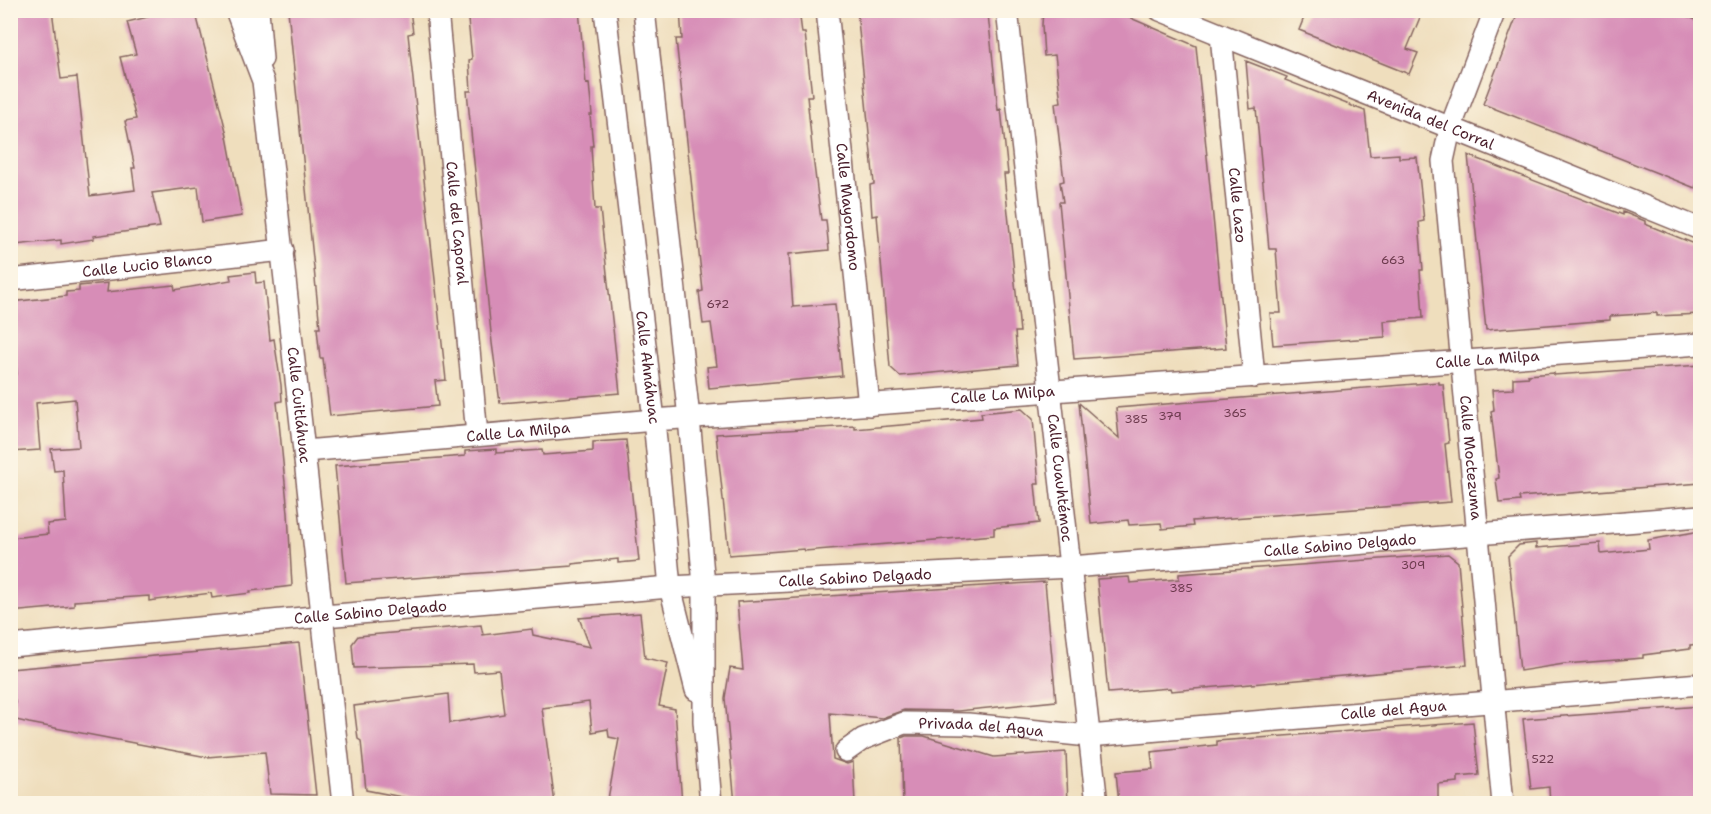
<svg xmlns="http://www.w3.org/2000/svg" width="1711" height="814" font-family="'Shantell Sans',sans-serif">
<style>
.building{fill:#d78db7}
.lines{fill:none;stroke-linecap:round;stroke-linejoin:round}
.street-casing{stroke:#84625e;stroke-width:24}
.street{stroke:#fff;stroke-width:21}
.labels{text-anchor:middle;stroke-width:4.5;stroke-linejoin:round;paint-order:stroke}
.number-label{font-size:12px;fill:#6d3a4e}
.street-label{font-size:15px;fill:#4a1f2b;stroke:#fcf5e5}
</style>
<rect width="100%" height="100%" fill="#fcf5e5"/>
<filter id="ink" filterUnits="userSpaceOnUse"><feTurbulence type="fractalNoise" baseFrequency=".0167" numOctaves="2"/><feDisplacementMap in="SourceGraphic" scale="12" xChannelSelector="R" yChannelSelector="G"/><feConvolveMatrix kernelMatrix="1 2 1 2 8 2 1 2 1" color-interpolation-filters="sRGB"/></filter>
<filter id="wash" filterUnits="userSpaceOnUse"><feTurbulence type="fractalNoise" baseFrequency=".008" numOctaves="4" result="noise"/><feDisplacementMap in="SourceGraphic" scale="24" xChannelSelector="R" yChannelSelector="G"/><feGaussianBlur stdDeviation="1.35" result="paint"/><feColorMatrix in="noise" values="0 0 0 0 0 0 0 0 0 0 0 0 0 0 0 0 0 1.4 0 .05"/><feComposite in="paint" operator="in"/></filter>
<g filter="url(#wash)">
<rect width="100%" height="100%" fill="#efdebd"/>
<g id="blocks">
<!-- building -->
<path class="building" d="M10 10H52L61 79 77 77 90 196 135 190 132 168H135L125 121 136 119 120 57 136 54 127 22 148 17 147 10H195L226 131 242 216 202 222 198 187 152 193 160 227 93 236 94 239 61 244V240L15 245 13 220 10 221Z
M288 10H410L413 33 408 34 446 380 435 381 438 406 330 416 323 358H320L317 328H320Z
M467 10H579L586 84 589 83 592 115H590L593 146H591L595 209H600L620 393 500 403 492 343 467 91H471L469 60 472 59Z
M680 10H799L802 33H805L812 96H807L813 157 821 220H826L829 250 789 254 793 307 835 304 842 376 709 388 707 367 717 366 711 323 703 324 699 292 703 291 676 39H682Z
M857 10H979V15L988 14 998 110 1001 109 1008 174H1004L1020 332H1015L1018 365 900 376 890 367 877 215 872 216 870 185 874 184Z
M1043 10H1112L1196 46 1226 348 1074 359 1059 202H1063L1060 182 1064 181 1055 103 1061 102 1055 55 1044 56 1042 25Z
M1307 10H1423L1407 49 1418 53 1409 74 1299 30Z
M1519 10H1672L1701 22V173L1695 188 1483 104Z
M1246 61 1287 77 1285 80 1365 111 1370 156 1399 154V158L1417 157 1424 221 1419 222 1423 270H1420L1423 318 1384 321 1385 337 1273 345 1270 313H1281L1276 249H1269L1256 108 1250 109Z
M1468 155 1623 215V212L1645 221V224L1695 244 1701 278V314L1657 316V313L1610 316V320L1486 330Z
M255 272 256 283 264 282 270 340 274 339 281 385 282 401 277 402 288 513 292 586 250 591 251 593 212 598 211 593 149 601V596L74 601V606L10 612 11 538 48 534 47 524 66 522 63 470 54 471 51 449 79 447 75 399 36 403 40 450 10 452V375L17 374 10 302 66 296V292L79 291V286L108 283 107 292 174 285 175 290 231 280 230 275Z
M1701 365V483L1519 497 1520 501 1499 503 1496 479 1499 478 1491 411 1494 410 1492 390 1513 389V378L1529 377 1528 375 1554 373V375Z
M1439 382V384H1443L1449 443 1445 444 1451 502 1192 521 1193 526 1162 529 1161 523 1129 525 1128 520 1091 524 1079 403 1119 438 1116 408Z
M1022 409 1033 419 1039 484H1035L1039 523 994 528V535L805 551 804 549 729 555 716 434 855 426V429L982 418 981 413Z
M626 440 639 561 618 563V559L572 564V566L346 583 335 466 465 456V451L496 449V453L542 450 543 455 593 451V442Z
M1701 531V644L1690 645V649L1643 655V658L1564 664 1520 671 1508 556 1519 545 1536 543V548L1600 543 1601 554 1649 549 1648 540Z
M1448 554 1458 562 1467 665 1171 691 1170 688 1108 693 1097 579 1129 577 1130 583 1179 579V574Z
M1045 582 1056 701 958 711 904 710 882 718 830 713 833 759 847 764 853 762 855 804H735L725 698 730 668 743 670 737 602Z
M640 613 645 658 668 663 659 706 675 709 682 804H607L619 739 609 737 608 729 592 732 589 702 542 708 555 804H438L366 790 361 741 358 739 354 706 448 694 450 723 504 714 499 670 474 672 473 664 354 668 352 644 358 636 481 625 483 635 532 629 533 635 590 647 579 618Z
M299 643 316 795 270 794 265 752 207 757 29 723 16 720 15 700H10V669Z
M1701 706V804H1550L1549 787 1531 789 1523 719Z
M1473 722 1479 775 1458 777V782L1438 784V804H1119L1116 772 1153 769 1151 752 1217 745V741Z
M906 736H924L994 757 1066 752 1068 804H903L901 738Z"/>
</g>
</g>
<g filter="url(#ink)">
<use href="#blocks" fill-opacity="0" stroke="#84625e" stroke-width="1.5"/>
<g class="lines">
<defs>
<g id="street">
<path id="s1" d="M236 10 263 81 343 804"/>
<path d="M258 10 262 59"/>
<path id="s2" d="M437 10 477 435"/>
<path id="s3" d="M605 10 654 420 670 587 696 690"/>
<path d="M644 10 689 418 704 585V721L711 804"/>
<path id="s4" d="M827 10 869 405"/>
<path id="s5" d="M1007 10 1097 804"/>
<path id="s6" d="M1160 10 1700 229"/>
<path id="s7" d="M1495 10 1450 129 1443 161 1503 804"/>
<path id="s8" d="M1221 35 1254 377"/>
<path id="s9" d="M10 280 283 250"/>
<path id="s10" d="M305 451 654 420 1700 344"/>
<path id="s11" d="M10 646 324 616 670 587 1071 567 1700 516"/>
<path id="s12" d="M846 751 863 739 904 723 968 724 1089 736 1700 684"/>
</g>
</defs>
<!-- street casing -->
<use href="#street" class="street-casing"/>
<!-- street -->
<use href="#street" class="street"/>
</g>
</g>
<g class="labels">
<!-- number labels -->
<g class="number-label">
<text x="1393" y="264">663</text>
<text x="718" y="308">672</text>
<text x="1235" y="417">365</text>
<text x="1170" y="420">379</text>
<text x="1136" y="423">385</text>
<text x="1413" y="569">309</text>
<text x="1181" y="592">385</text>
<text x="1543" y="763">522</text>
</g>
<!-- street labels -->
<g class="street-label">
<text dy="5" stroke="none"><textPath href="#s6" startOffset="292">Avenida del Corral</textPath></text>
<text dy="5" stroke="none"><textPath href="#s8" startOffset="171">Calle Lazo</textPath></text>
<text dy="5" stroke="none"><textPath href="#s4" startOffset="198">Calle Mayordomo</textPath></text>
<text dy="5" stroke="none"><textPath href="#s2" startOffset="214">Calle del Caporal</textPath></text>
<text dy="5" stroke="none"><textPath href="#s9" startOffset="138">Calle Lucio Blanco</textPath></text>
<text dy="5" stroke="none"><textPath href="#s10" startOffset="1186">Calle La Milpa</textPath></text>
<text dy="5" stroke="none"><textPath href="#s3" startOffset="360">Calle Ahnáhuac</textPath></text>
<text dy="5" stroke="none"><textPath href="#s10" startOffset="700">Calle La Milpa</textPath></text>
<text dy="5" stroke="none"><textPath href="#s1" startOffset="402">Calle Cuitláhuac</textPath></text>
<text dy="5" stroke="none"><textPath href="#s10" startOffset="214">Calle La Milpa</textPath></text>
<text dy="5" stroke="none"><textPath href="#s7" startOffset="458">Calle Moctezuma</textPath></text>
<text dy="5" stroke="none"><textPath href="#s5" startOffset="471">Calle Cuauhtémoc</textPath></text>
<text dy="5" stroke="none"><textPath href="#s11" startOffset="1334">Calle Sabino Delgado</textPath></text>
<text dy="5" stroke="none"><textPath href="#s11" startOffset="848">Calle Sabino Delgado</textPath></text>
<text dy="5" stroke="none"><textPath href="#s11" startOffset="362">Calle Sabino Delgado</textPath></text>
<text dy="5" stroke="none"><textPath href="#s12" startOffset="556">Calle del Agua</textPath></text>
<text dy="5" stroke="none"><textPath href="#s12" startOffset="142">Privada del Agua</textPath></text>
</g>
</g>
<!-- margin -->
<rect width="1711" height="814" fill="none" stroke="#fcf5e5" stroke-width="36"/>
</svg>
